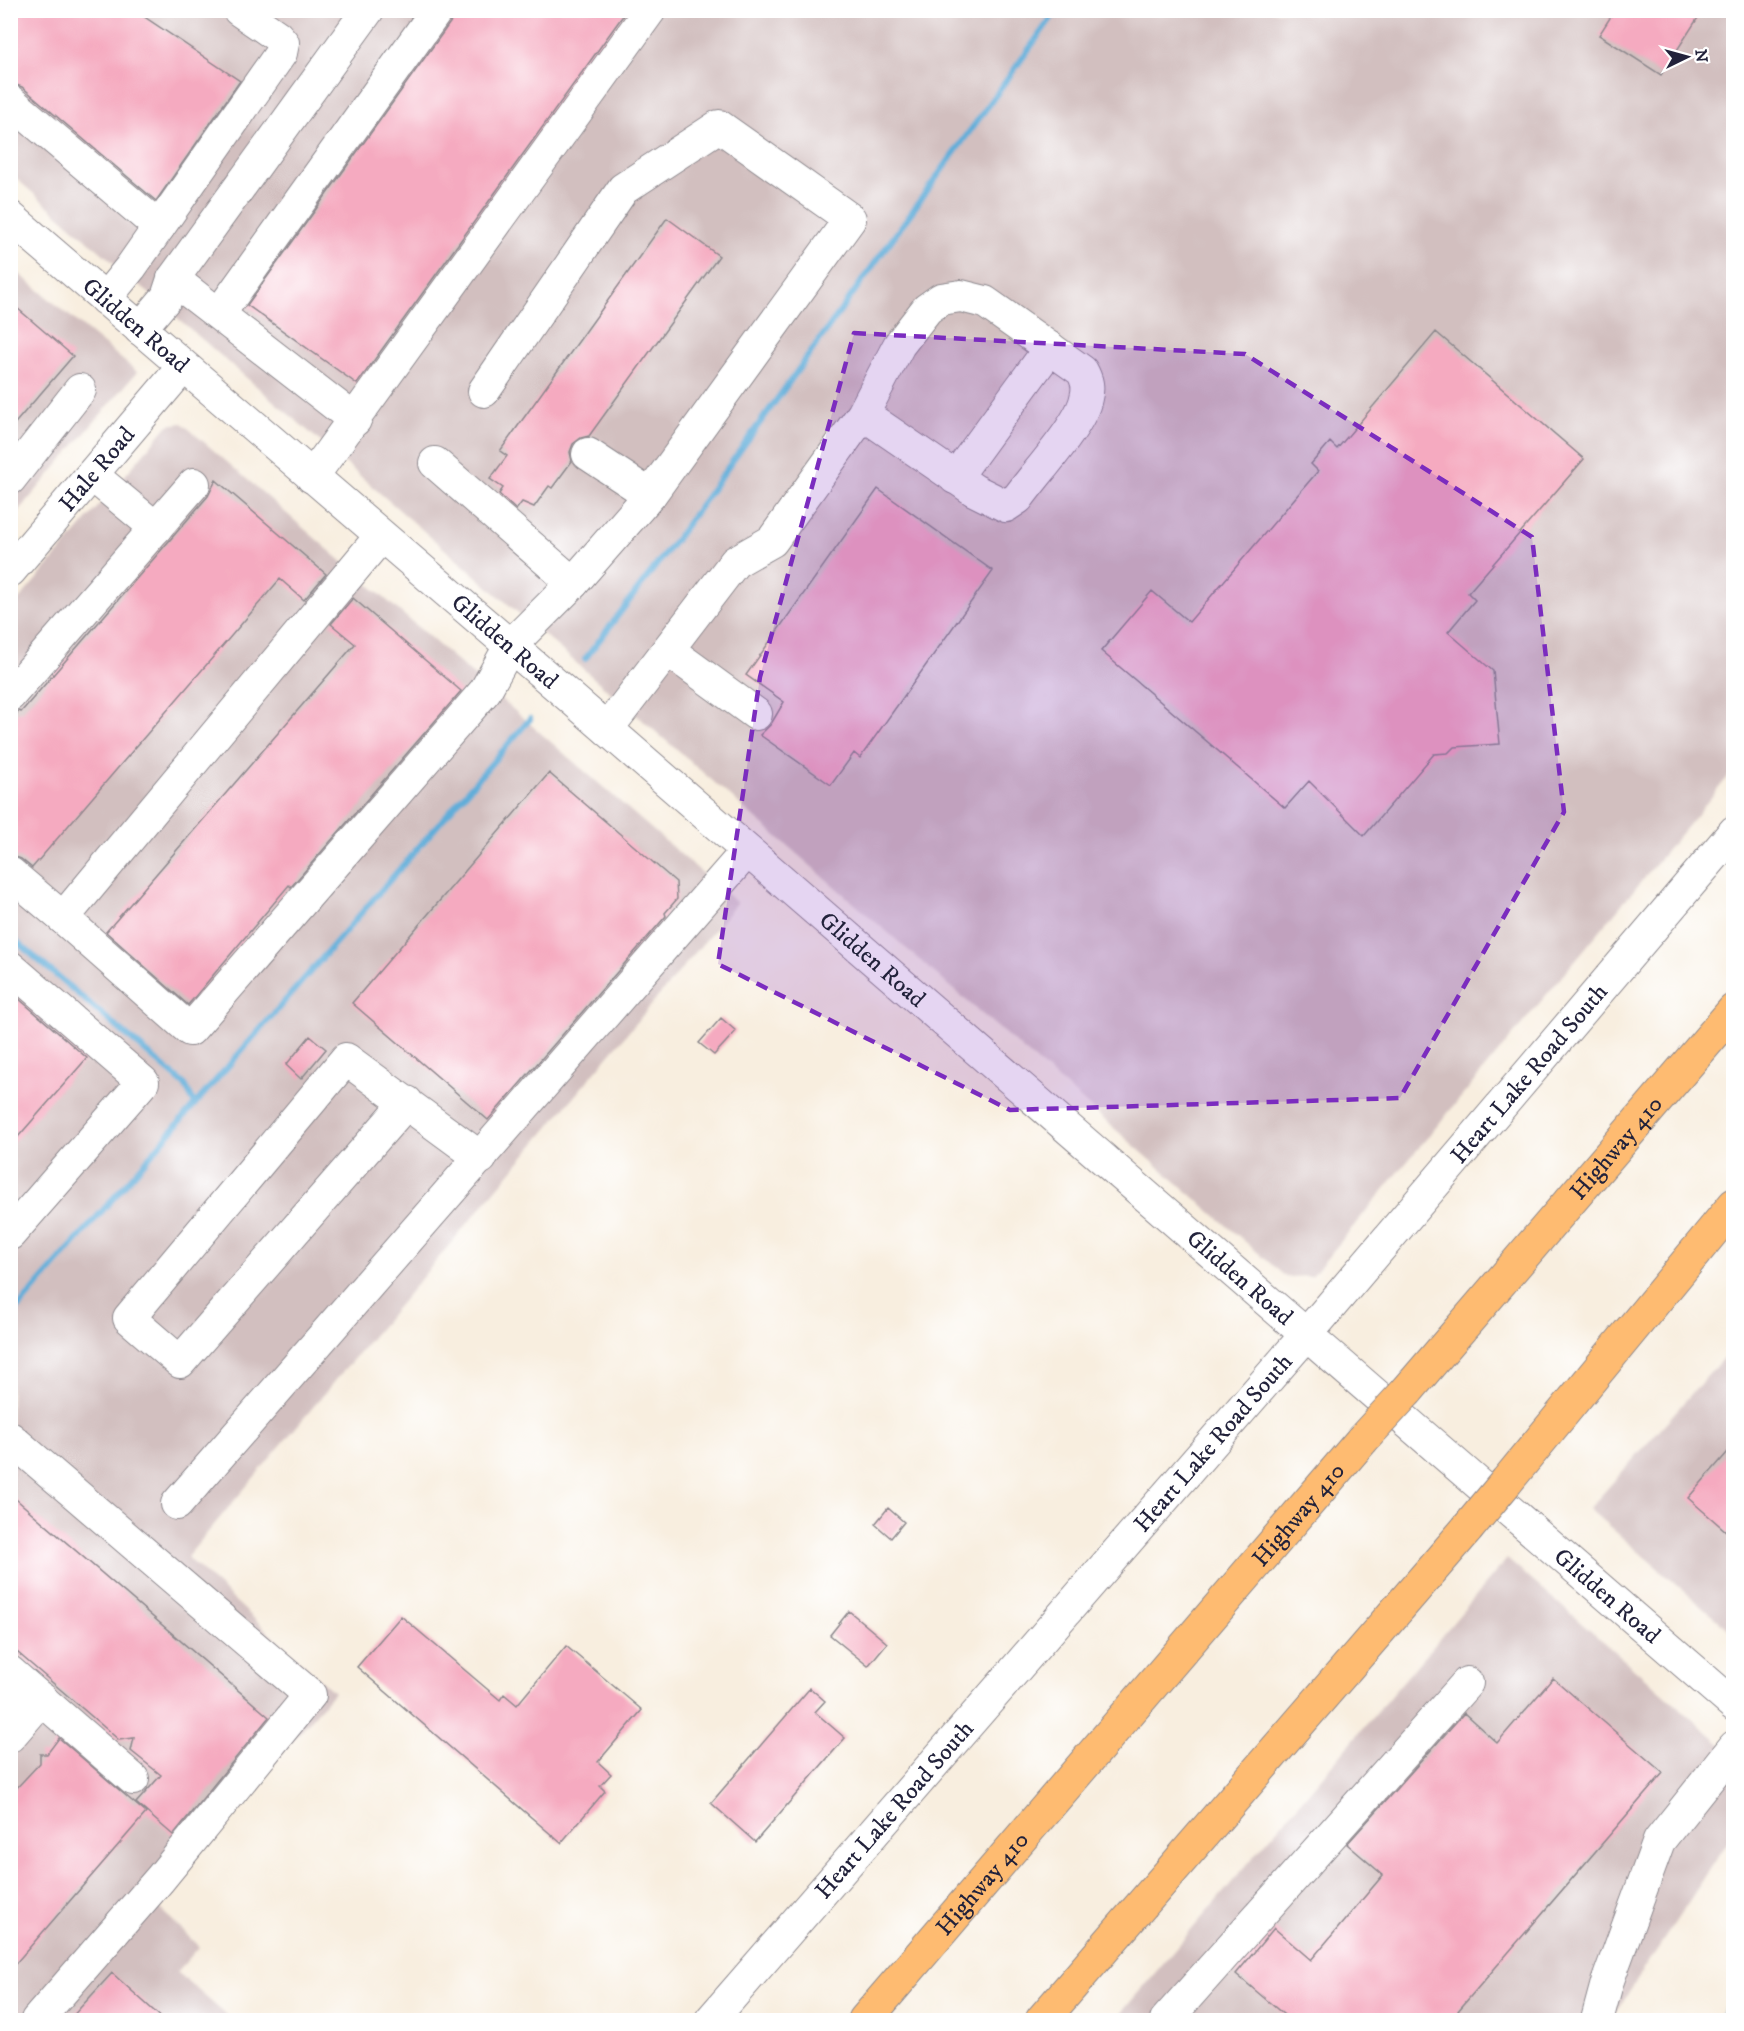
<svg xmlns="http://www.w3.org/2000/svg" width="1744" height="2031" font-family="'IM FELL DW Pica',serif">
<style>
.industrial{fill:#d2bfbf}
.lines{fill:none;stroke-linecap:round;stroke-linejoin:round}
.stream{stroke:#60add9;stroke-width:6}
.building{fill:#f5aac0}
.minor-casing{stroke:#8d888d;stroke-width:34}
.highway-casing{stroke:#8d888d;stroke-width:35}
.minor{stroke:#fff;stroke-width:32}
.highway{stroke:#febb71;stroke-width:33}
.highway-bridge-casing{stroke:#8d888d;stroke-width:35;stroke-linecap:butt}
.highway-bridge{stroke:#febb71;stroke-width:33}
.marked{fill:#7b2cbf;fill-opacity:0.2;stroke:#7b2cbf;stroke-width:4.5;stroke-dasharray:12 8;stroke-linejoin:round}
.labels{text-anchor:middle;stroke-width:4.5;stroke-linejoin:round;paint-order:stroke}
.street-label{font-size:24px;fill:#22223b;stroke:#fff}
</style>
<rect width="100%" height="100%" fill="#fff"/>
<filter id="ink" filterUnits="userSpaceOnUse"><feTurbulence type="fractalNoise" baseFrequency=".0167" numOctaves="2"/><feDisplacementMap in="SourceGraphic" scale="12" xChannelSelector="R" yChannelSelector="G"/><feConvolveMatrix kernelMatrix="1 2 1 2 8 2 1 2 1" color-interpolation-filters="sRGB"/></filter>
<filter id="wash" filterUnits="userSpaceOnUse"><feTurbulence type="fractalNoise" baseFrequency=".008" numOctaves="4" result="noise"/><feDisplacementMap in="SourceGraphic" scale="24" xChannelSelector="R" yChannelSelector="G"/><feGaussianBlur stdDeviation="1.35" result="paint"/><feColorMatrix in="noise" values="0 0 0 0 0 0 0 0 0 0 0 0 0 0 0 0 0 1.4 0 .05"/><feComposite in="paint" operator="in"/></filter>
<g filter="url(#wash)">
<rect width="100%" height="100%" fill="#f8eedf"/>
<!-- industrial -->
<path class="industrial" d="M11 11H1733V771L1312 1276 1286 1277 11 174Z
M11 267 137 372 11 520Z
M182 423 737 903 187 1557 334 1692 155 1903 199 1947 177 1972 232 2020H11V609L168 425Z
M1733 1347V1633L1589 1509Z
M1507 1559 1733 1754V1834L1611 2020H1115Z"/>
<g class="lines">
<!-- stream -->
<path class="stream" d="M585 659 677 538 1057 10
M10 936 185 1085 195 1104
M10 1317 530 719
M1720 2020 1734 1999"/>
</g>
<g id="blocks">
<!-- building -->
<path class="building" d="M10 10H134L240 81 156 201 22 87 10 83Z
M455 10H627L357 384 247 305 452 20Z
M1615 10H1703L1661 75 1599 35Z
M667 218 719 256 589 436 581 438 573 444 570 452 572 461 552 488 549 486 534 507 522 502 516 510 499 494 503 488 490 479 507 456 500 451Z
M10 302 73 356 10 429Z
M1436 332 1584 459 1468 593 1475 600 1448 632 1493 671 1500 744 1454 747 1448 753 1434 754 1364 836 1309 781 1285 808 1101 651 1152 591 1189 622 1318 471 1311 464 1330 442 1337 449Z
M216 480 326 574 304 600 280 579 32 868 21 859 10 855V721L19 711 21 712 208 496Z
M878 489 993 571 860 758 854 753 831 785 760 735 771 724 784 702 746 675Z
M353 598 461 691 291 887 289 885 188 1005 106 932 355 644 331 624Z
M549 773 676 882 677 899 665 913 666 916 488 1120 352 1003Z
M10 991 87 1058 10 1146Z
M721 1018 736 1031 714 1055 699 1043Z
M310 1036 326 1049 301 1079 286 1065Z
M1734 1445V1538L1688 1498Z
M10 1494 269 1717 173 1835 136 1803 161 1775 131 1751 134 1738 119 1740 10 1646Z
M888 1508 904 1522 891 1538 875 1524Z
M849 1611 887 1643 868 1666 830 1635Z
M401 1616 500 1700 504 1694 517 1705 566 1646 642 1710 598 1762 611 1774 600 1786 605 1791 561 1843 357 1667Z
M1553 1678 1663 1773 1458 2011 1469 2020H1290L1236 1974 1274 1928 1311 1960 1383 1875 1347 1844 1464 1713 1497 1743Z
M810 1688 825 1701 815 1712 845 1738 755 1842 711 1803Z
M59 1738 146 1813 10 1970V1795L40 1763V1754H47Z
M112 1973 164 2020H69Z"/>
</g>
</g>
<g filter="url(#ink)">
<use href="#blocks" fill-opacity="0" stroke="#8d888d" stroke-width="1.5"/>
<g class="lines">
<defs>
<g id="minor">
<path d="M10 101 159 227"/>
<path id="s1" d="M10 217 563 691 1734 1705"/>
<path d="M173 279 355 420"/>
<path d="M105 299 131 267 281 53 283 43 277 36 239 10"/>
<path d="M219 314 437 10"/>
<path d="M140 329 167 297 173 279 368 10"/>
<path d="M484 391 623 189 719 126 850 219 650 495 573 583"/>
<path d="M588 454 650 495"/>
<path d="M92 475 156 528"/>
<path d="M312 477 650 10"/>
<path d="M955 478 1050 348"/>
<path d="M10 479 80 390"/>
<path d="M381 536 63 918 190 1030 485 691 510 646 573 583 435 463"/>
<path id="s2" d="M10 571 183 367"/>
<path d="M668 650 756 714"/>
<path d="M10 695 194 484"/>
<path d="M607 729 735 562 772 541 863 414 899 345 927 309 941 299 961 296 985 302 1082 371C1087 380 1089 387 1086 398 1081 425 1035 474 1018 498L1006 506 974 490 863 414"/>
<path d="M10 873 63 918"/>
<path d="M10 967 143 1082 10 1234"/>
<path d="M407 1102 180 1362 129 1318 346 1059 481 1158"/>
<path d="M10 1438 310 1695 160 1879 37 2020"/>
<path d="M177 1504 747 851"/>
<path d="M10 1672 133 1779"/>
<path d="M10 1736 42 1699"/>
<path id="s3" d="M711 2020 1306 1335 1734 832"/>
<path d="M1166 2020 1467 1683"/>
<path d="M1597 2020 1607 1983 1659 1841 1734 1747"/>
</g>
<g id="highway">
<path id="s4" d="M1407 1391 1734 1010"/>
<path d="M1507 1481 1734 1205"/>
<path id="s5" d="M865 2020 1362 1440"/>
<path d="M1042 2020 1467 1529"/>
</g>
</defs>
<!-- minor casing -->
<use href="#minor" class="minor-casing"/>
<!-- highway casing -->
<use href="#highway" class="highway-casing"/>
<!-- minor -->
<use href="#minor" class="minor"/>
<!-- highway -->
<use href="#highway" class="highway"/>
<defs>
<path id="highway-bridge" d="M1362 1440 1407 1391
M1467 1529 1507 1481"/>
</defs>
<!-- highway-bridge casing -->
<use href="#highway-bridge" class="highway-bridge-casing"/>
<!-- highway-bridge -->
<use href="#highway-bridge" class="highway-bridge"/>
</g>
</g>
<!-- marked area -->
<path class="marked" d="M854 333 1245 354 1532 537 1564 812 1400 1098 1010 1110 718 964 760 677Z"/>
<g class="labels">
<!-- street labels -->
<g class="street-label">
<text dy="8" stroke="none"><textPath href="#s1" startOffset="166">Glidden Road</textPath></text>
<text dy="8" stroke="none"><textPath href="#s2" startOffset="134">Hale Road</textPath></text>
<text dy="8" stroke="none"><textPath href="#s1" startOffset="652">Glidden Road</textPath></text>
<text dy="8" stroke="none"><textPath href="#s1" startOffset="1138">Glidden Road</textPath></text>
<text dy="8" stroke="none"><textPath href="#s3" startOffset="1251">Heart Lake Road South</textPath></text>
<text dy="8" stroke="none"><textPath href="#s4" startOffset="321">Highway 410</textPath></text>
<text dy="8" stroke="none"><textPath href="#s1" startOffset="1624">Glidden Road</textPath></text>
<text dy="8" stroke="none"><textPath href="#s3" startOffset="765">Heart Lake Road South</textPath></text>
<text dy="8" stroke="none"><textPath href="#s5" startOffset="666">Highway 410</textPath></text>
<text dy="8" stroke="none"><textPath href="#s1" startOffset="2110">Glidden Road</textPath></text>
<text dy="8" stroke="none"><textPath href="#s3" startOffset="279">Heart Lake Road South</textPath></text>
<text dy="8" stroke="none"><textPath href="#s5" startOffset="180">Highway 410</textPath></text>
</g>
</g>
<!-- margin -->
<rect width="1744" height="2031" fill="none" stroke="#fff" stroke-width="36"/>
<!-- north arrow -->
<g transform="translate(1687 57) rotate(85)" stroke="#ffffff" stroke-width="4.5" paint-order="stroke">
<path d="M0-4.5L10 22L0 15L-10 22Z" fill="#22223b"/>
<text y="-9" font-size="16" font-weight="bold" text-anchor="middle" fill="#22223b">N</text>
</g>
</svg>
